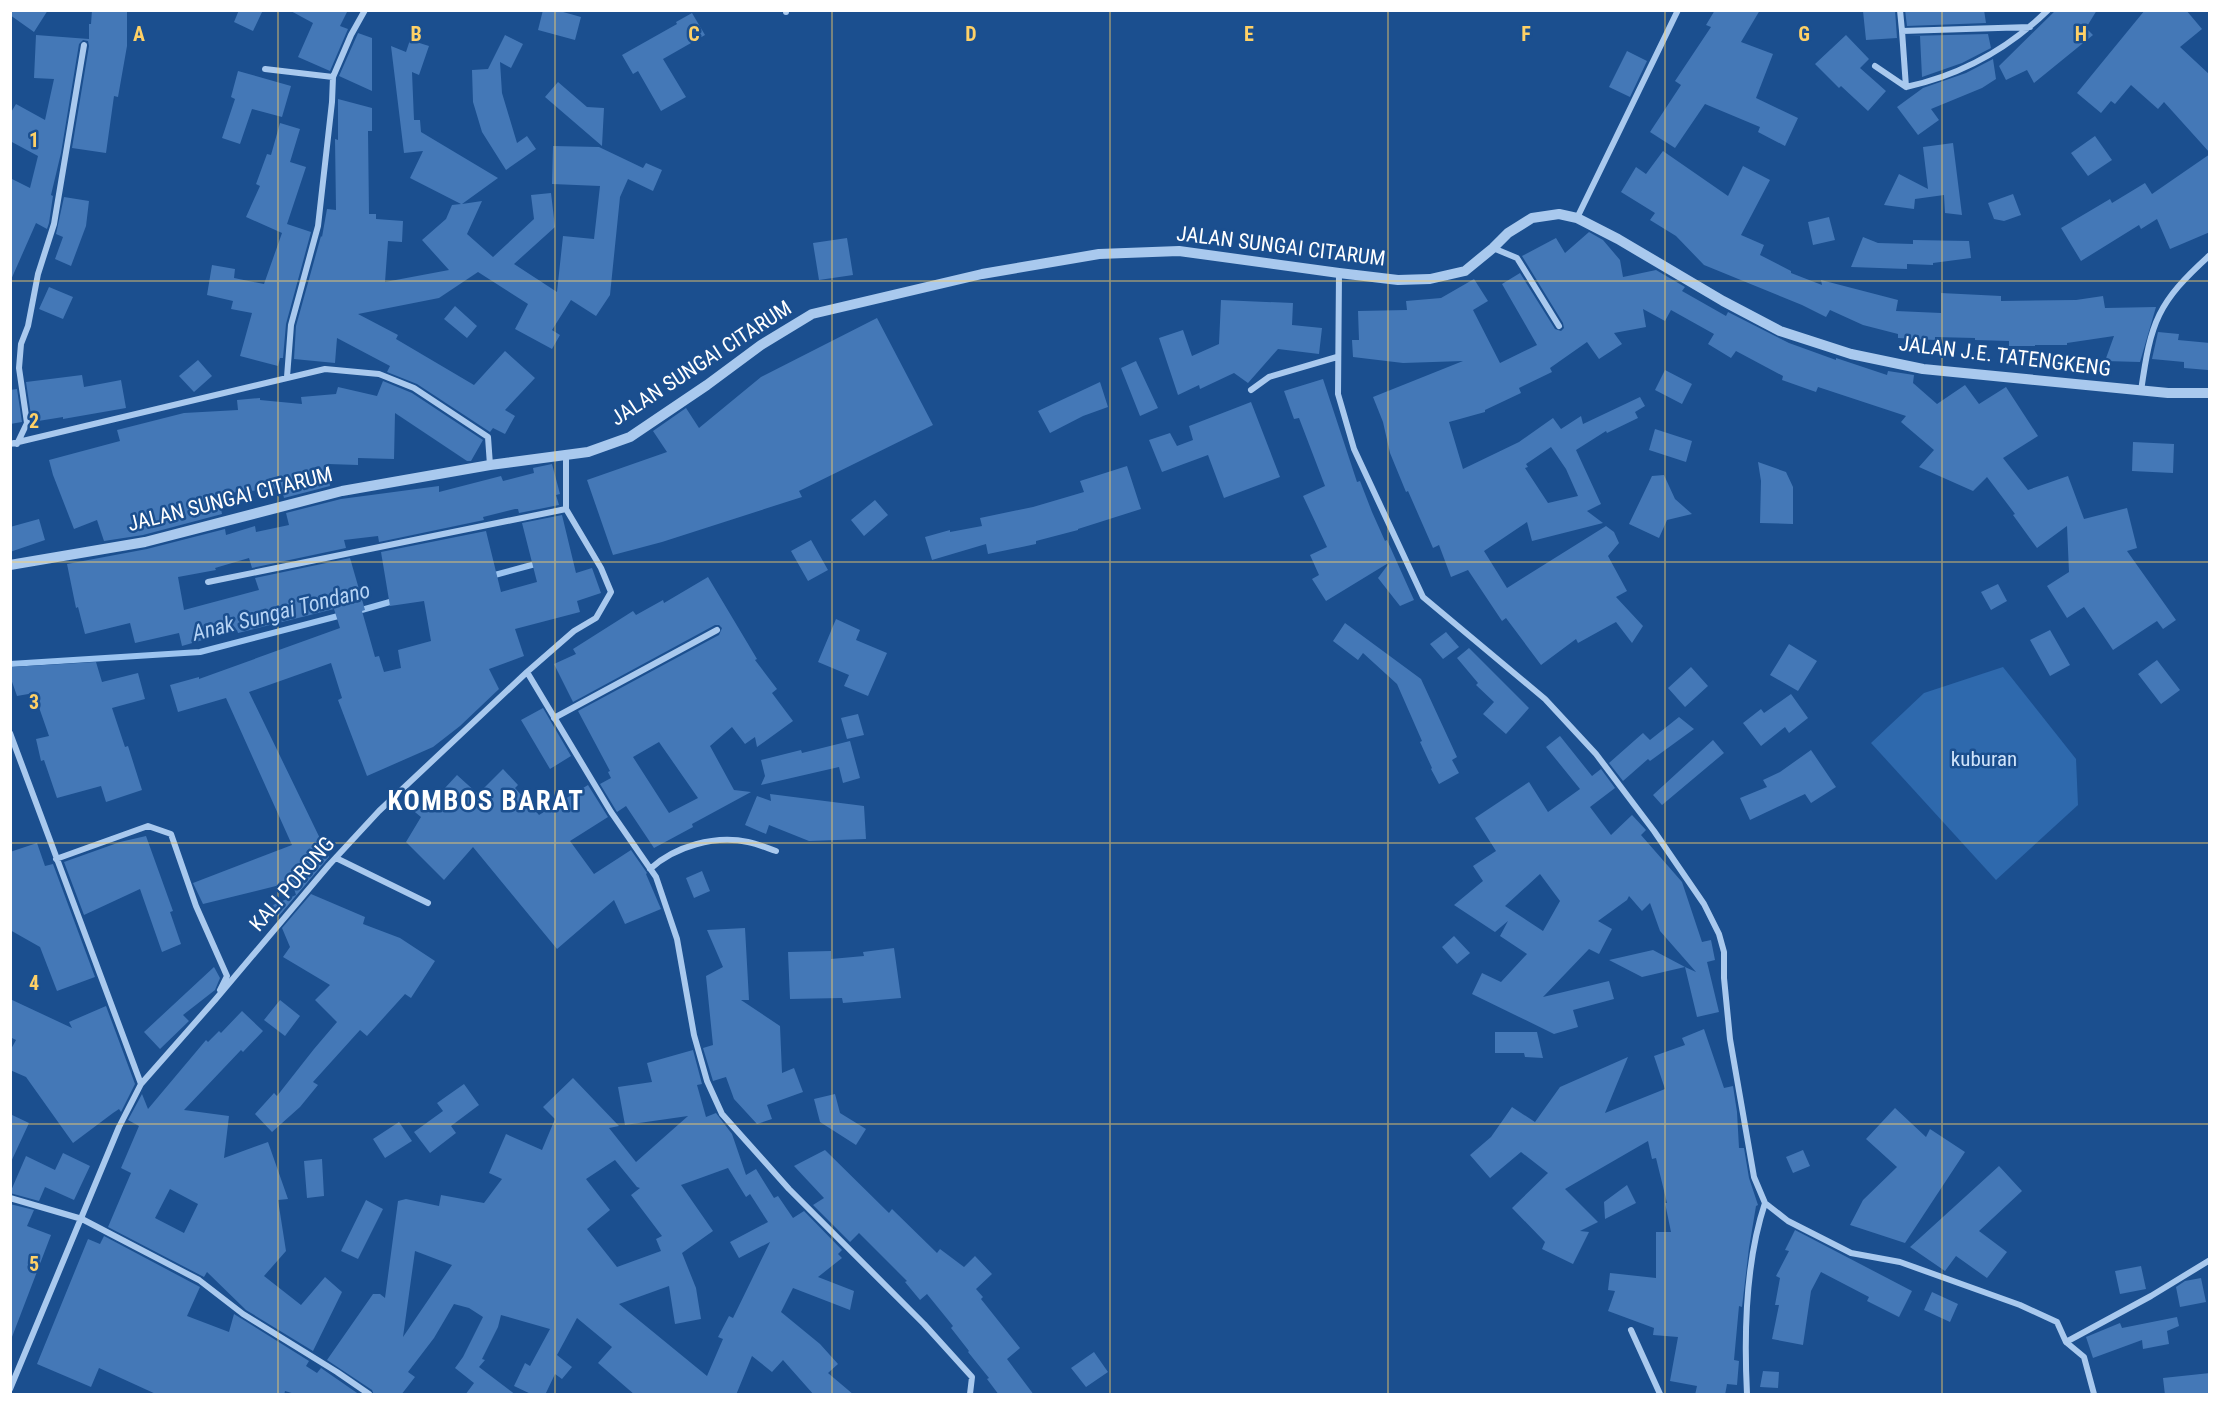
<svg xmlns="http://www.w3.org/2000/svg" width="2220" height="1405" font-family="'Roboto Condensed',sans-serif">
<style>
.green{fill:#2e69ad}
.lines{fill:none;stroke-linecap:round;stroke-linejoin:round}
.stream{stroke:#9cc4f0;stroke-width:6}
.building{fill:#4478b7;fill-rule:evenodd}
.minor{stroke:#a9c9ee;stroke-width:6}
.tertiary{stroke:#a9c9ee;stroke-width:10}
.grid{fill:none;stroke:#ffd166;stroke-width:1.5;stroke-opacity:0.55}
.labels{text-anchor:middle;stroke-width:5;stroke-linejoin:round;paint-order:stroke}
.street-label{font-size:21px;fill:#fff;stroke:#1b4f8f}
.park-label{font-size:21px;fill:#cfe3fa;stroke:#1b4f8f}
.water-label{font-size:22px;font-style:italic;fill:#b5d3f5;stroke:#1b4f8f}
.district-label{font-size:27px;font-weight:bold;letter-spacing:1.5px;fill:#fff;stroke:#1b4f8f}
.grid-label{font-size:20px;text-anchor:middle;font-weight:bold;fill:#ffd166;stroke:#1b4f8f;stroke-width:5;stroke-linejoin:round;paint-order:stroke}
</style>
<rect width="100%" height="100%" fill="#1b4f8f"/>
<!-- green -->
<path class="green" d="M2003 667 2076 759 2078 805 1996 880 1871 743 1924 693Z"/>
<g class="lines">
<!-- stream -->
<path class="stream" d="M491 576 539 563
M358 611 397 600
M10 664 200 652 342 615"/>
</g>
<!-- building -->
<path class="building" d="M10 10H48L34 32 10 15Z
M92 10H127V46L118 97 114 96 106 153 72 148 89 46 88 41 83 40 79 44 61 153 51 195 53 196 49 223 47 229 36 223 10 282V178L30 188 38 156 10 141V114L16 104 45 120 54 79 34 78 36 35 89 39V24H91Z
M239 10H263L253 31 234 22Z
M289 10H348L340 26 348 29 330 71 298 57 313 23Z
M543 10H556L581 17 575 40 538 30Z
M1715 10H1760L1741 42 1773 54 1756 98 1798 118 1785 146 1758 132 1760 127 1705 104 1675 148 1650 132 1681 85 1675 81 1711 27 1706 25Z
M1874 10H1895L1897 38 1866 40 1863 11Z
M1905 10H1984L1986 23 1907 26Z
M2056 10H2097L2086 28 2093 35 2034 83 2027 70 2006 80 1999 66Z
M2145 10H2186L2202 29 2180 47 2210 75V153L2164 102 2158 109 2131 85 2115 104 2111 101 2101 113 2077 93Z
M692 13 705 35 663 59 686 97 661 111 638 71 633 74 622 55 677 24 676 22Z
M358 33 372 38V91L339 76Z
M1988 34 1991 48 1962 63 1922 77 1920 36H1908Z
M505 35 523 44 511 68 500 62 502 93 517 143 527 136 536 149 506 170 482 132 473 102 472 70 488 69Z
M1846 35 1869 59 1860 68 1886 91 1868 111 1841 86 1839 88 1815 64Z
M410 40 429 46 419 75 412 72 414 120H420L421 132 498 178 462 204 482 201 467 234 493 257 534 219 531 195 551 193 555 227 514 264 557 292 563 236 594 239 600 186 552 184 553 146 599 147 643 168 646 163 662 170 653 191 628 179 620 197 610 295 596 316 571 300 552 330 560 335 552 349 515 329 528 304 478 272 439 298 358 314 398 335 396 339 474 385 505 351 535 378 505 410 515 416 505 434 493 428 490 432 417 384 387 372 390 366 337 338 335 363 294 359 296 326 321 236 322 237 327 209 336 210 335 139 338 140V99L372 108V131H368L369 214H376V219L403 221 402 242 388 241 385 282 449 270 422 240 446 219 452 205 461 204 410 178 423 151 404 153 391 46 406 52Z
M1627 51 1647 61 1630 97 1609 87Z
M1993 59 1996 79 1982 88 1931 109 1939 120 1918 135 1897 107 1923 88 1966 73Z
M238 71 291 86 282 117 252 109 240 144 222 138 235 99 231 97Z
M558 82 587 107 604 108 602 146 545 97Z
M280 123 300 129 290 162 306 167 287 224 311 232 286 324 283 358H280L278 366 240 356 252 313 231 309 233 301 207 295 212 265 235 269 234 278 264 284 282 233 246 217 260 186 256 184 267 154 271 155Z
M2095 136 2112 160 2088 176 2071 153Z
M1953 143 1962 215 1945 213 1944 195 1915 199 1914 209 1884 205 1899 174 1928 189 1923 147Z
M1663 151 1728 196 1743 166 1770 180 1741 235 1764 245 1760 255 1791 271V273L1822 285 1821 280 1898 300 1896 311 1941 313V293L2001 296V301L2076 300 2103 296 2105 308 2156 307 2140 362 2105 361 2114 336 2067 343V345H2035V346H2009V341L1975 340V338L1935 337V340L1898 338V334L1863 325 1830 310 1826 317 1802 305 1704 265 1676 236 1650 220 1655 213 1621 192 1636 167 1646 174Z
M2210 154V232L2170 249 2157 219 2141 229 2139 225 2081 261 2061 228 2110 199 2112 203 2145 183 2152 194Z
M2013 194 2021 215 2004 221 1994 219 1988 203Z
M64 197 89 201 86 226 71 266 55 259 63 237 56 234Z
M1829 217 1835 240 1813 245 1808 222Z
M1589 232 1603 240 1620 260 1623 277 1656 270 1685 287 1682 291 1726 316 1728 312 1789 343 1836 360V358L1887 375 1888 371 1914 375 1913 383 1937 404 1965 385 1979 404 2006 387 2038 436 2003 458 2028 490 2068 476 2084 519 2127 508 2137 548 2127 551 2176 620 2163 629 2157 621 2113 650 2084 607 2067 618 2047 586 2069 572 2067 526 2037 548 2013 515 2015 514 1987 477 1973 491 1919 467 1934 450 1901 422 1906 416 1818 387 1816 392 1782 380 1783 376 1736 351 1731 358 1708 344 1714 334 1671 310 1665 321 1643 309 1646 327 1614 333 1622 344 1599 359 1587 342 1550 368 1552 372 1519 388 1521 393 1485 410V412L1449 422 1463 469 1519 442 1553 418 1561 429 1581 416 1583 424 1640 397 1645 406 1635 412 1638 418 1607 433 1606 431 1576 450 1601 504 1587 511 1603 523 1532 541 1527 522 1484 551 1507 588 1606 526 1614 532 1619 543 1608 556 1627 591 1616 597 1643 626 1632 643 1616 622 1578 643 1576 639 1541 665 1506 618 1502 621 1468 570 1451 577 1439 545 1433 548 1408 491 1406 492 1390 453 1383 422 1373 397 1463 361 1403 363 1353 357 1352 340H1359L1358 311 1407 310 1406 301 1441 298 1474 279 1488 301 1473 310 1500 363 1537 345 1502 284 1520 273 1555 329 1561 331 1564 328 1563 323 1522 256 1556 238 1565 253ZM1551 447 1566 469 1578 496 1548 503 1525 468 1528 467 1526 464Z
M1863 237 1878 243 1913 244V240L1969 241 1971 258 1933 263V265L1907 264V269L1851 267Z
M847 238 853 275 819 280 813 243Z
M49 287 73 297 63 319 39 309Z
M1221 300 1293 303 1292 325 1322 328 1319 354 1278 349 1248 383 1234 373 1200 389 1199 385 1178 395 1159 338 1183 330 1192 356 1219 344Z
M455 306 477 326 467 338 444 319Z
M877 318 933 425 799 491 802 497 662 542 613 555 587 480 667 452 653 431 686 408 699 428 761 377Z
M2158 332 2179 334 2178 340 2210 343 2208 370 2184 368V362L2152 359Z
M198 360 212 376 194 392 179 376Z
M1136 361 1158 408 1140 416 1121 368Z
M1665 370 1692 384 1682 404 1655 390Z
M82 375 84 387 121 380 126 408 63 419V417L32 422 26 382Z
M1323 379 1357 482 1360 481 1372 512 1385 541 1387 540 1414 600 1400 606 1378 578 1390 562 1326 601 1312 579 1319 575 1310 555 1327 547 1303 496 1325 486 1299 418 1294 419 1284 391Z
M383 381 412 393 483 440 471 461H467L395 413 394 459 358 458V465L328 464 330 486 284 498 282 488 218 494 222 514 143 535 104 541 97 520 74 529 53 475 49 460 120 441 117 430 184 413 238 410 237 400 260 398V400L302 404 301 397 336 394 338 387 377 396Z
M1100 382 1108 407 1083 416 1050 433 1038 411Z
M17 389 22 422 10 424V390Z
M1251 402 1280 477 1224 498 1208 455 1162 472 1149 440 1170 433 1177 446 1193 440 1189 426Z
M1655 429 1692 441 1686 462 1649 450Z
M2133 442 2174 444 2173 473 2132 471Z
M1758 462 1786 472 1793 487V524L1760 523 1761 481Z
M552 464 560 494 556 495 559 505 519 513 518 509H515L483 517 484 520 379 542 378 536 344 540 346 548 252 568 249 558 215 568 216 570 178 577 184 610 259 590 255 578 350 558 365 610 362 611 375 657 379 656 384 672 401 668 398 650 431 641 424 601 390 606 381 552 486 531 501 592 537 582 522 523 562 515 576 573 592 568 601 593 577 601 580 612 515 629 524 656 489 669 499 689 460 726 433 747 367 776 338 700 342 698 331 663 249 692 329 857 278 917 273 905 296 895 292 882 203 904 193 883 292 845 226 698 178 712 170 685 199 677V679L340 628 334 609 238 633 237 630 182 646 179 633 135 643 130 623 85 634 78 607 76 608 67 564 147 549 225 529 226 535 255 526 256 532 289 525 286 513 341 499 439 486V492L501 476 503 481 534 473 533 468Z
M1127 466 1141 509 1078 529V530L1036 541V544L988 554 986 544 932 560 925 537 950 530V532L982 526 980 518 1033 507 1084 492 1080 481Z
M1664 475 1675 499 1692 514 1667 520 1659 538 1629 524 1652 476Z
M875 500 888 515 864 536 851 520Z
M39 519 45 540 10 552V527Z
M811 540 828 570 808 581 791 551Z
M708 577 757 659 755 660 777 689 772 693 793 721 757 747 755 737 745 744 732 727 710 746 734 790 751 792 692 824 693 827 654 848 626 806 617 812 600 784 611 778 608 772 610 771 578 711 719 635 722 628 719 625H715L573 702 554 664 576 654 573 649 633 611 636 615 663 600 664 603ZM659 742 698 798 669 813 633 757Z
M1998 584 2007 601 1991 610 1981 592Z
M836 619 860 630 856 640 887 653 868 696 844 686 849 675 818 662Z
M1345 623 1421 679 1457 757 1452 760 1459 773 1439 784 1431 769 1432 768 1420 742 1422 741 1397 684 1363 653 1358 660 1333 641Z
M2050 630 2070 665 2050 676 2030 640Z
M1446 632 1459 647 1443 659 1430 644Z
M1789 644 1817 661 1798 691 1770 675Z
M1469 648 1529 708 1506 734 1483 714 1494 702 1476 685 1478 683 1457 658Z
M2157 660 2180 690 2161 704 2138 674Z
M96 662 102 682 138 673 145 699 112 708 125 747 128 746 142 790 106 802 101 786 57 798 44 760 41 761 36 739 49 736 34 693 17 696 10 676V667Z
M1691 667 1708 686 1685 707 1668 688Z
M1791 694 1808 718 1789 733 1785 727 1761 746 1743 723 1761 709 1764 713Z
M543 708 571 756 550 769 521 720Z
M858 714 864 735 847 739 841 718Z
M1679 717 1694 729 1650 761 1648 759 1623 781 1609 763 1643 733 1650 740Z
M1560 736 1592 776 1601 769 1615 788 1590 807 1611 835 1632 815 1646 830 1641 835 1682 882 1702 942 1711 940 1715 960 1707 962 1719 1012 1697 1017 1685 967 1696 972 1660 931 1650 903 1642 911 1629 896 1627 900 1598 921 1612 929 1599 954 1589 949 1543 997 1609 981 1614 999 1573 1010 1578 1027 1554 1034 1472 994 1482 973 1501 982 1527 954 1500 936 1508 921 1495 932 1454 905 1483 881 1473 866 1496 851 1475 818 1529 782 1548 812 1580 789 1546 747ZM1540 874 1560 901 1543 931 1505 906Z
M1713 740 1724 753 1662 805 1653 795Z
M850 741 860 778 843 783 839 767 761 785 765 776 761 760 801 750 802 753Z
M1811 750 1836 787 1811 803 1805 794 1750 820 1740 798 1767 787 1763 780 1780 772Z
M503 769 518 785 515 788 539 815 588 785 608 817 570 841 594 874 631 850 647 873 646 874 661 909 625 924 614 900 557 949 473 847 444 880 406 842 421 817 410 808 424 795 431 803 457 775 478 794Z
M770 794 864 806 866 839 809 841 769 825 766 834 745 825 757 796 771 801Z
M146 836 173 911 170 912 181 944 162 952 140 889 84 915 64 862 120 842Z
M37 843 45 866 53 864 95 977 57 991 40 947 10 930V852Z
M702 871 710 891 694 898 686 878Z
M311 894 365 917 363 924 400 938 435 961 411 998 405 994 367 1036 360 1030 313 1082 318 1085 300 1107 272 1132 255 1114 274 1093 277 1096 314 1049 337 1022 315 1000 330 985 283 957 290 947 282 928Z
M745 928 749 1000H741L780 1026 782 1073 794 1068 803 1092 767 1105 772 1119 757 1124 734 1099 726 1077 713 1081 703 1048 713 1045 706 976 723 967 707 930Z
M1454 936 1470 953 1457 964 1442 947Z
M894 948 901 998 843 1003 842 998 790 999 788 952 831 951V959L864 956 863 952Z
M1653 950 1685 967 1642 977 1609 960Z
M214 967 220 978 215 990 183 1015 189 1021 160 1049 144 1032Z
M10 999 72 1028 69 1022 106 1006 135 1084 121 1112 119 1109 113 1113 73 1143 26 1077 10 1070V1051L16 1040 10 1037Z
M280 1000 300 1016 285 1036 264 1020Z
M242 1011 263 1031 243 1052 241 1050 184 1110 229 1116 224 1158 268 1142 288 1199 278 1200 286 1251 264 1276 301 1305 325 1277 342 1292 313 1351 246 1310 207 1272 204 1277 108 1227 131 1173 121 1168 139 1126 128 1120 142 1094 148 1109 206 1040 208 1042 219 1031 221 1033ZM170 1189 198 1204 184 1233 155 1218Z
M1704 1029 1724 1088 1733 1086 1737 1112 1739 1148H1744L1749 1178 1758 1205 1756 1206 1749 1248 1742 1307 1739 1306 1734 1360 1739 1361 1737 1385 1727 1384 1725 1395H1695L1697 1386 1670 1381 1678 1337 1653 1335 1654 1328 1608 1311 1615 1291 1608 1290 1610 1273 1656 1278V1232H1671L1665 1203H1667L1656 1158 1652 1159 1648 1141 1565 1189 1598 1222 1580 1231 1589 1232 1573 1264 1542 1249 1545 1242 1512 1208 1548 1173 1521 1152 1490 1178 1470 1155 1491 1137 1512 1107 1535 1122 1560 1087 1628 1057 1605 1113 1665 1089 1654 1056 1685 1045 1682 1038Z
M1495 1032H1537L1543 1058 1525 1057 1524 1053H1495Z
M693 1050 702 1084 697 1085 706 1117 716 1113 732 1134 746 1175 756 1169 774 1198 778 1196 793 1218 804 1211 842 1250 838 1254 842 1258 818 1277 854 1291 850 1310 793 1288 781 1312 820 1344 838 1364 828 1373 854 1395H814L783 1360 772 1372 752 1356 736 1395H635L598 1363 612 1347 577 1318 557 1355 572 1367 562 1379 555 1374 545 1395H533L514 1386 525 1363 530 1366 550 1329 501 1315 498 1327 482 1359 485 1360 479 1367 516 1395H465L474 1383 455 1368 463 1357 483 1317 469 1308 454 1304 434 1338 408 1372 415 1377 401 1395H374L372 1390 327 1360 373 1294H380L385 1298 398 1201 406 1199 439 1206 441 1195 484 1203 502 1179 489 1173 506 1134 542 1150 555 1119 543 1107 573 1078 619 1126 609 1128 636 1162 688 1116 625 1125 618 1087 652 1082 647 1063ZM615 1160 637 1187 640 1188 631 1195 662 1236 656 1239 661 1251 617 1267 587 1229 610 1210 586 1179ZM728 1168 746 1197 750 1194 768 1222 730 1242 739 1258 770 1242 733 1318 729 1316 718 1337 723 1339 707 1376 619 1304 669 1286 675 1324 701 1319 696 1288 682 1253 713 1231 681 1185ZM415 1251 452 1265 403 1337Z
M464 1084 479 1105 451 1126 456 1133 430 1153 414 1132 443 1111 437 1103Z
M835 1094 840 1113 866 1129 856 1145 820 1122 814 1099Z
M1895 1108 1926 1137 1930 1129 1965 1152 1905 1243 1850 1225 1863 1200 1897 1167 1866 1139Z
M10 1114 29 1123 10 1164Z
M399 1122 412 1141 385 1158 373 1139Z
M825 1150 889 1213 892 1209 937 1253 940 1249 964 1267 975 1256 992 1274 976 1289 983 1297 981 1299 1020 1348 1007 1359 1034 1395H999L987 1379 989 1378 968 1352 969 1351 951 1328 953 1326 927 1294 920 1300 905 1282 907 1281 859 1233 850 1242 813 1205 824 1198 794 1166Z
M1803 1150 1810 1166 1793 1173 1786 1157Z
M63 1153 90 1166 74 1200 45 1187 39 1201 10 1193 26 1156 55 1170Z
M322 1159 324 1196 307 1198 304 1161Z
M1999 1166 2022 1191 1979 1231 2007 1252 1987 1278 1956 1256 1945 1271 1910 1247Z
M1627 1185 1636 1203 1605 1219 1604 1202Z
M366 1200 383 1209 358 1259 341 1251Z
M10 1204 34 1210 27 1226 51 1235 12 1337Z
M1795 1230 1912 1291 1899 1317 1867 1301 1869 1297 1821 1272 1811 1291 1803 1345 1772 1339 1779 1305H1775L1780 1278 1776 1276 1789 1251 1785 1250Z
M104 1236 200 1287 187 1316 229 1332 234 1314 309 1361 306 1366 317 1373 321 1368 360 1395H298L285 1391 284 1395H158L99 1368 91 1387 37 1364 88 1239 100 1244Z
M2141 1266 2146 1289 2120 1294 2115 1271Z
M2201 1278 2206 1302 2180 1307 2176 1287 2185 1281Z
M1932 1292 1958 1304 1950 1322 1924 1310Z
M2177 1317 2179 1326 2167 1331 2169 1344 2143 1349 2142 1340 2093 1358 2086 1337 2120 1323 2122 1328Z
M1094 1352 1108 1372 1086 1387 1071 1368Z
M1763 1371 1779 1372 1778 1388 1760 1387Z
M2210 1373V1395H2165L2163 1378Z"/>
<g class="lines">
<!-- minor -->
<path class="minor" d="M786 10V12
M1900 10 1902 31 2030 27
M1902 31 1906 87C1961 75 2007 50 2048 10
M1875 66 1906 87
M265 69 333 77
M1577 218 1678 10
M1493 248 1517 258 1559 326
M1339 273 1338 394 1354 449 1423 597 1545 699 1596 754 1654 831 1704 904 1719 934 1724 952V978L1730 1039 1754 1177 1765 1203 1788 1221 1851 1253 1900 1262 2020 1305 2057 1322 2066 1342 2084 1357 2094 1394
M287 377 291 325 318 226 332 102 333 77 351 35 365 10
M1251 390 1269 377 1337 357
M2141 391C2151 321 2157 303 2210 255
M10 444 325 369 379 374 414 388 488 437 490 465
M17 444 27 423 19 368 21 344 28 326 38 274 54 224 84 45
M208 582 566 509
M527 672 611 812 656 877 677 939 694 1035 707 1081 722 1114 789 1189 924 1324 972 1377 970 1394
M554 718 717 630
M10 733 141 1084
M336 858 428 903
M56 859 148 826 171 834 196 906 227 976 220 990
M650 869C675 846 715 835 748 842 758 844 767 848 776 851
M10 1198 82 1219 199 1280 243 1314 337 1372 369 1394
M1631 1330 1660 1394
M2066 1342 2151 1296 2210 1260
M10 1389 119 1127 141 1084 215 1000 329 865 379 811 527 672 574 631 596 618 611 592 601 568 566 509V455
M1747 1394C1744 1335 1746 1260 1765 1203"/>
<!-- tertiary -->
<path class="tertiary" d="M10 565 145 542 342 491 490 465 588 452 630 437 707 385 761 345 812 314 982 274 1099 254 1179 251 1339 273 1398 280 1430 279 1465 271 1493 248 1508 233 1532 218 1559 214 1577 218 1618 239 1723 301 1780 331 1851 354 1923 369 2168 393H2210"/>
</g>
<!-- grid -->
<path class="grid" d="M278 10V1394M555 10V1394M832 10V1394M1110 10V1394M1388 10V1394M1665 10V1394M1942 10V1394M10 281H2210M10 562H2210M10 843H2210M10 1124H2210"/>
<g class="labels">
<!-- street labels -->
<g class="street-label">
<text transform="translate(1281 246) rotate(7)" y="7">JALAN SUNGAI CITARUM</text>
<text transform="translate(2005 356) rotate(7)" y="7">JALAN J.E. TATENGKENG</text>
<text transform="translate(701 363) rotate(-33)" y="7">JALAN SUNGAI CITARUM</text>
<text transform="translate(230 499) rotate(-14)" y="7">JALAN SUNGAI CITARUM</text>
<text transform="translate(292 884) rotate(-49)" y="7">KALI PORONG</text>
</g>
<!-- park labels -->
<g class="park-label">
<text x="1984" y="766">kuburan</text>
</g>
<!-- water labels -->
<g class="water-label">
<text transform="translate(281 611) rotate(-14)" y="8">Anak Sungai Tondano</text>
</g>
<!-- district labels -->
<g class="district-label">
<text x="486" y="810">KOMBOS BARAT</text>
</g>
</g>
<g class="grid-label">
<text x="139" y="41">A</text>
<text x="416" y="41">B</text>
<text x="694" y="41">C</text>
<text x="971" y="41">D</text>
<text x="1249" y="41">E</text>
<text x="1526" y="41">F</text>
<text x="1804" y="41">G</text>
<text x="2081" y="41">H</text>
<text x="34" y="147">1</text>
<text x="34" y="428">2</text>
<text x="34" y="709">3</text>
<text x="34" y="990">4</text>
<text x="34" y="1271">5</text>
</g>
<!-- border -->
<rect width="2220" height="1405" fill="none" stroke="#ffffff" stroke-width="24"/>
</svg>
